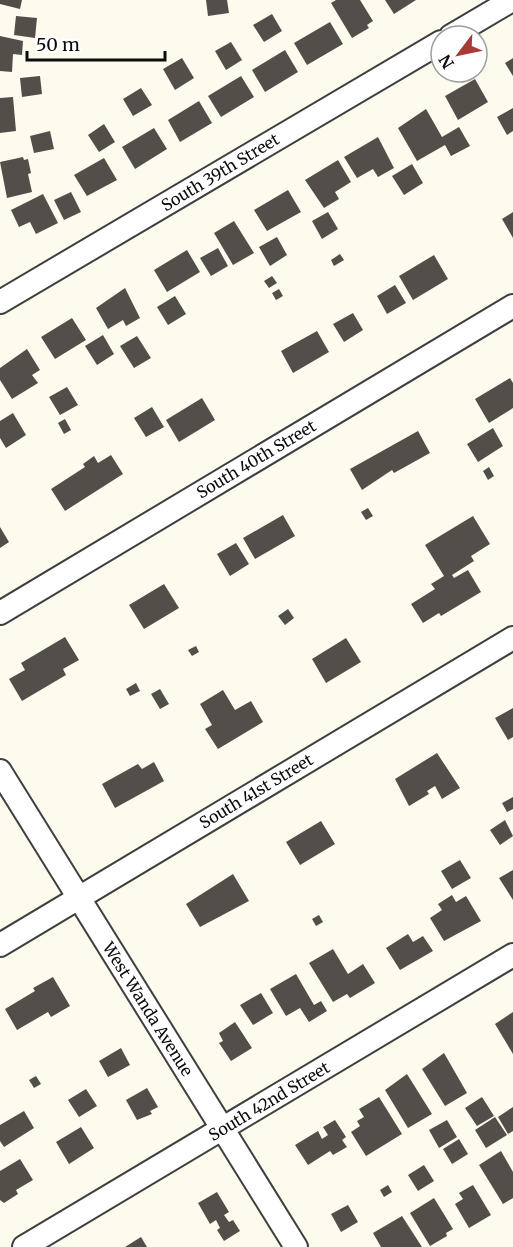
<svg xmlns="http://www.w3.org/2000/svg" width="513" height="1247" font-family="Merriweather,serif">
<style>
.building{fill:#534e4a}
.lines{fill:none;stroke-linecap:round;stroke-linejoin:round}
.minor-casing{stroke:#3f3f3f;stroke-width:26}
.minor{stroke:#fff;stroke-width:22}
.labels{text-anchor:middle;stroke-width:6;stroke-linejoin:round;paint-order:stroke}
.street-label{font-size:16px;fill:#0c0c0c;stroke:#fff}
</style>
<rect width="100%" height="100%" fill="#fdfbed"/>
<!-- building -->
<path class="building" d="M0 0H22L20 9 0 4Z
M206 0H227L229 13 208 16Z
M336 0H360L373 21 367 25 369 28 352 38 331 3Z
M385 0H416L394 14Z
M272 14 282 31 264 42 253 25Z
M16 16 37 18 35 38 14 35Z
M330 22 343 44 307 65 294 43Z
M0 36 23 41 22 55 13 54 12 72 0 71Z
M231 42 242 60 226 70 215 51Z
M285 50 298 72 265 92 252 70Z
M182 58 194 78 175 90 163 69Z
M513 58V76L505 63Z
M40 76 42 94 22 97 20 78Z
M241 76 254 97 221 117 208 96Z
M475 79 488 102 458 120 445 96Z
M141 88 152 105 133 116 123 99Z
M13 97 16 131 0 133V98Z
M199 101 212 123 180 142 168 120Z
M513 108V131L507 135 497 117Z
M426 109 442 137 459 127 470 146 451 156 445 145 417 161 398 128Z
M104 124 115 142 99 152 88 135Z
M154 128 167 149 135 169 122 147Z
M50 131 54 149 34 153 30 136Z
M378 137 394 168 378 177 373 169 357 178 344 157Z
M23 157 24 160 28 159 31 173 28 174 32 192 7 198 0 162Z
M104 158 117 180 87 196 74 175Z
M338 160 351 182 335 192 339 199 324 208 305 180Z
M412 164 423 183 404 195 392 176Z
M288 190 301 212 267 231 254 210Z
M71 192 81 212 64 220 54 200Z
M43 194 58 223 36 234 30 222 19 227 11 210Z
M328 212 338 229 322 239 312 221Z
M513 212V238L502 219Z
M234 221 254 253 233 265 214 233Z
M277 237 287 255 270 266 259 247Z
M218 248 228 266 211 276 200 258Z
M187 250 200 272 167 292 154 270Z
M340 254 344 260 334 266 331 260Z
M434 255 448 279 413 300 399 276Z
M272 276 277 283 269 288 264 281Z
M395 285 406 303 387 314 377 296Z
M125 288 140 318 126 326 123 320 108 329 96 308Z
M279 289 283 296 276 300 272 293Z
M175 296 186 314 168 325 157 307Z
M353 313 363 330 344 342 333 324Z
M72 318 86 340 55 359 41 337Z
M317 331 329 352 293 373 281 351Z
M103 335 114 354 97 365 85 346Z
M137 336 151 358 134 368 120 346Z
M27 349 40 370 32 375 38 383 12 399 0 380V368Z
M510 378 513 383V408L489 423 475 399Z
M67 387 78 405 60 415 49 397Z
M202 398 215 420 179 442 166 420Z
M152 407 164 427 146 437 134 418Z
M13 413 26 435 6 448 0 438V421Z
M65 419 71 430 64 434 58 423Z
M493 428 503 446 478 462 467 444Z
M418 431 430 453 394 473 392 470 362 490 350 469Z
M111 455 123 474 65 511 51 489 85 467 83 464 94 456 98 463Z
M489 467 494 476 488 480 483 471Z
M368 508 373 516 366 520 361 512Z
M283 515 295 536 255 559 243 538Z
M473 516 490 544 471 556 474 561 452 575 454 578 468 570 481 592 441 616 439 613 423 623 411 604 435 589 431 584 444 576 425 545Z
M0 527 9 542 0 548Z
M236 543 249 564 230 576 217 554Z
M164 584 179 608 144 629 129 605Z
M288 609 294 618 285 625 278 616Z
M65 637 79 660 63 669 66 675 22 701 9 679 25 670 21 663Z
M346 638 361 662 326 683 312 659Z
M196 646 199 652 192 656 188 650Z
M136 683 140 691 130 696 126 689Z
M160 689 169 704 160 709 151 694Z
M223 690 235 710 251 701 263 722 218 749 205 729 212 725 200 704Z
M513 708V737L508 740 495 718Z
M437 753 460 788 442 799 435 786 427 791 429 794 409 806 395 779Z
M154 762 164 781 115 808 102 784 138 764 142 769Z
M513 797V809L507 812 502 803Z
M505 820 513 836 500 845 490 830Z
M321 821 335 844 300 865 286 842Z
M460 860 471 878 452 889 441 871Z
M513 870V900L499 878Z
M233 874 249 901 200 927 186 904Z
M452 895 456 902 466 896 481 921 444 941 430 918 442 910 438 904Z
M319 915 323 922 316 926 312 919Z
M408 934 413 942 423 936 433 951 400 970 386 948Z
M333 949 348 974 363 964 375 983 350 998 347 994 333 1002 309 963Z
M296 974 314 1005 321 1001 327 1011 309 1022 300 1008 286 1016 270 989Z
M53 977 70 1006 51 1017 48 1012 17 1030 5 1009 35 991 33 988Z
M261 993 273 1013 253 1025 240 1005Z
M513 1012V1054L495 1024Z
M235 1022 252 1048 231 1061 219 1043 223 1041 219 1033Z
M121 1048 130 1065 108 1077 99 1061Z
M444 1053 467 1093 445 1106 422 1069Z
M407 1074 432 1114 408 1128 385 1090Z
M36 1076 41 1084 34 1088 29 1080Z
M147 1088 158 1107 150 1111 152 1114 137 1120 126 1100Z
M86 1089 97 1106 79 1117 68 1100Z
M379 1097 402 1134 366 1156 351 1132 360 1126 357 1121 364 1117 359 1109Z
M482 1097 494 1116 477 1126 465 1108Z
M513 1107V1131L508 1134 498 1117Z
M24 1111 34 1128 4 1147 0 1141V1125Z
M495 1117 507 1135 486 1148 475 1130Z
M335 1120 346 1137 342 1140 347 1147 333 1155 330 1151 308 1165 295 1145 318 1131 322 1139 328 1135 323 1127Z
M447 1120 457 1137 439 1148 429 1130Z
M81 1127 94 1148 69 1164 56 1142Z
M459 1139 468 1154 452 1164 443 1149Z
M501 1151 513 1172V1198L503 1204 479 1165Z
M20 1159 33 1180 16 1190 18 1194 4 1203 0 1200V1171Z
M424 1165 434 1181 418 1191 408 1175Z
M388 1185 392 1192 384 1197 380 1190Z
M473 1185 491 1215 469 1228 455 1204 463 1199 459 1193Z
M217 1192 229 1212 224 1215 229 1222 233 1220 240 1231 224 1241 217 1230 220 1228 216 1220 210 1224 198 1203Z
M434 1198 453 1229 446 1233 447 1236 430 1246 410 1213Z
M348 1205 358 1222 341 1232 331 1214Z
M402 1216 422 1247H381L373 1233Z
M141 1237 147 1247H125Z"/>
<g class="lines">
<defs>
<path id="minor" d="M451 36 512 0
M0 302 441 42
M0 613 513 306
M0 771 296 1247
M0 945 513 638
M24 1247 513 955"/>
</defs>
<!-- minor casing -->
<use href="#minor" class="minor-casing"/>
<!-- minor -->
<use href="#minor" class="minor"/>
</g>
<g class="labels">
<!-- street labels -->
<g class="street-label">
<text transform="translate(220 172) rotate(-31)" y="6">South 39th Street</text>
<text transform="translate(256 459) rotate(-31)" y="6">South 40th Street</text>
<text transform="translate(256 791) rotate(-31)" y="6">South 41st Street</text>
<text transform="translate(148 1009) rotate(58)" y="6">West Wanda Avenue</text>
<text transform="translate(269 1101) rotate(-31)" y="6">South 42nd Street</text>
</g>
</g>
<!-- north arrow -->
<g transform="translate(459 54) rotate(238)"><circle r="28" fill="#ffffff" stroke="#9e9e9e" stroke-width="1.5"/>
<path d="M0-4.5L10 22L0 15L-10 22Z" fill="#a93b37"/>
<text y="-9" font-size="16" font-weight="bold" text-anchor="middle" fill="#0c0c0c">N</text>
</g>
<!-- scale -->
<path d="M27 51v9h138v-9" fill="none" stroke="#0c0c0c" stroke-width="3"/>
<text x="36" y="51" font-size="18" fill="#0c0c0c" stroke="#ffffff" stroke-width="4.5" paint-order="stroke">50 m</text>
</svg>
